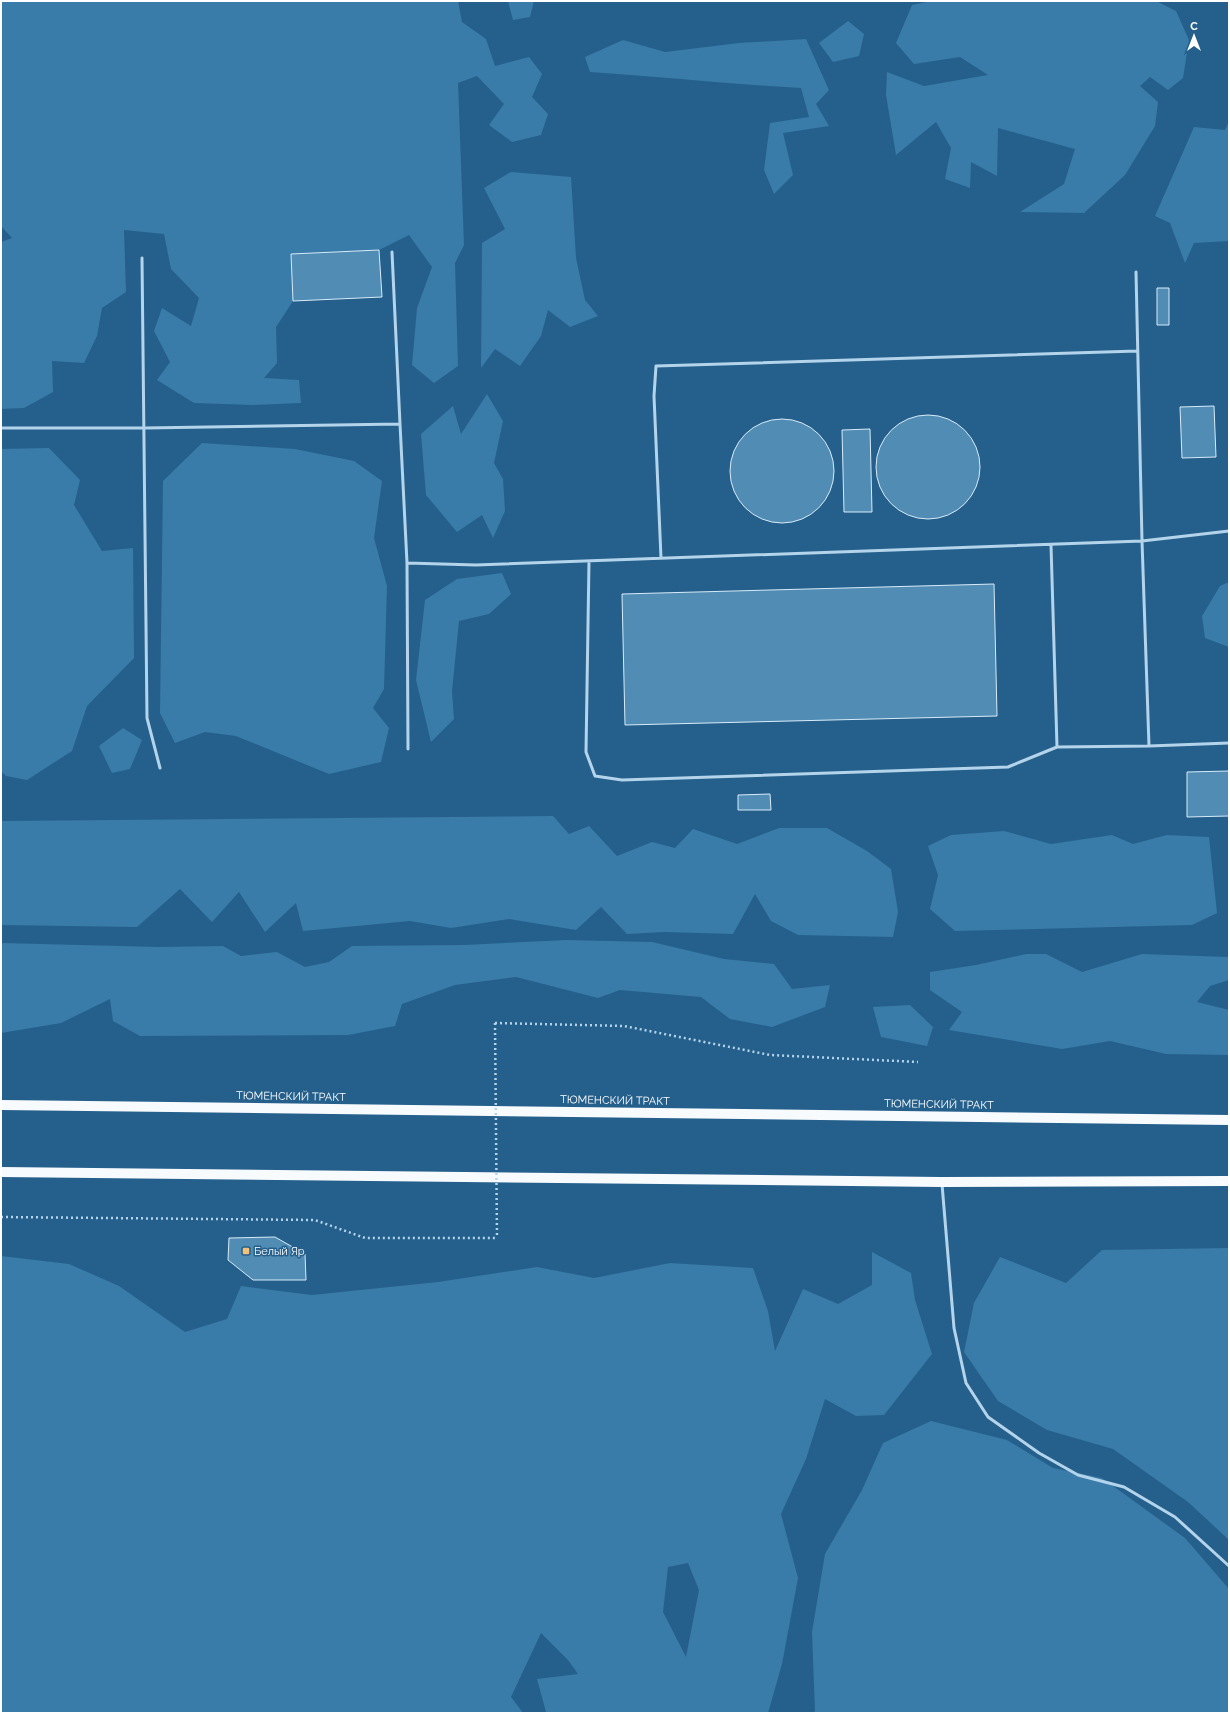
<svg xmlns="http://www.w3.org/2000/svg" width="1230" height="1714" font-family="Raleway,sans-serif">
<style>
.green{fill:#397ba9;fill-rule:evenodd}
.building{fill:#518cb5;stroke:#d8ebf8}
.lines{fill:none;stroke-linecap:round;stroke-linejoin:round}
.path{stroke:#b4d4eb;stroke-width:2.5;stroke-dasharray:2 3;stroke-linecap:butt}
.service{stroke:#b4d4eb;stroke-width:3}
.primary{stroke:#f8fbfe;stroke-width:10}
.path-bridge{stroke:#b4d4eb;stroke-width:2.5;stroke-dasharray:2 3;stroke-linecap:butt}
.poi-dot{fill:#f5c078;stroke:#25608c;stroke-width:1.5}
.labels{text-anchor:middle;stroke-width:3;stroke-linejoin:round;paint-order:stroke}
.street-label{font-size:11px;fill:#fff;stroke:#25608c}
.poi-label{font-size:11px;fill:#fff;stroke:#25608c;text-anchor:start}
</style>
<rect width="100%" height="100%" fill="#25608c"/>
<!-- green -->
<path class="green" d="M1 1H458L462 22 486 39 495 66 529 57 542 74 532 97 548 114 541 135 512 142 489 125 504 104 477 76 458 83 464 245 455 263 458 366 434 383 412 365 417 308 432 267 409 235 379 250 291 254 293 301 276 327 277 363 264 378 299 380 301 403 252 405 194 403 157 380 170 362 154 331 162 308 191 326 199 298 171 269 164 234 124 230 126 292 102 308 97 336 84 363 52 361 53 392 24 408 1 409V242L12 238 1 226Z
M508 1H534L530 17 513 20Z
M932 1H1156L1176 11 1189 40 1183 78 1168 90 1150 77 1140 86 1158 102 1155 126 1125 175 1084 213 1020 212 1064 184 1075 149 998 128 997 176 971 162 970 188 945 179 951 148 936 122 896 155 886 95 887 72 924 86 988 75 960 57 914 64 896 43 912 5Z
M848 21 864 34 859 56 833 62 819 43Z
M806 39 829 90 816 104 829 126 783 133 793 175 774 194 764 170 770 123 809 117 801 88C731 84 661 77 590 72L585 57 623 40 665 52 739 43Z
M1229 121V241L1194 243 1185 263 1170 223 1155 216 1194 127 1225 130Z
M511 172 571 177 576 258 585 300 598 316 570 327 548 310 541 336 520 366 495 349 481 368 482 243 505 229 484 188Z
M487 394 503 421 494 463 503 479 505 511 493 538 482 515 457 532 426 495 421 434 453 406 461 434Z
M202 443 295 449 354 461 382 481 374 538 387 586 384 689 373 708 389 728 381 762 329 774 236 736 205 732 175 743 160 713 163 481Z
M49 448 80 480 74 505 102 551 133 548 134 658 87 706 72 751 27 780 6 776 1 771V449Z
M502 573 511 594 489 614 459 621 452 691 454 719 431 742 416 680 425 600 457 579Z
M1229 582V647L1205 638 1202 616 1220 586Z
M123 728 142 740 130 769 112 773 99 746Z
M553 816 569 834 589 826 617 856 652 842 675 848 693 829 737 844 779 828H827L867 851 891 869 898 912 893 937 798 935 771 921 755 894 733 934 664 932 627 934 601 907 576 930 509 919 451 928 410 921 303 931 296 903 265 932 239 892 212 922 180 889 137 927 1 925V821Z
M1004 831 1051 844 1112 835 1133 844 1167 835 1209 837 1217 913 1192 925 955 931 930 909 938 875 928 846 951 835Z
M567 940 652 942 724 959 774 964 792 989 830 985 825 1007 772 1027 730 1019 701 997 620 990 598 998 516 977 455 985 402 1004 395 1026 348 1035 140 1036 113 1021 110 999 61 1023 1 1033V943L160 947 223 946 241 956 277 952 305 967 329 962 352 946 464 945Z
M1026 954H1046L1082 972 1142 954 1229 957V980L1210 986 1197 1002 1229 1010V1055L1166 1054 1110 1041 1062 1049 949 1030 962 1012 930 990V972L976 965Z
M910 1005 933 1027 927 1046 881 1037 873 1007Z
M1229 1248V1540L1188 1502 1113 1449 1047 1430 998 1401 964 1352 974 1303 1000 1257 1066 1283 1102 1250Z
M872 1252 911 1273 915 1300 932 1354 884 1415 856 1416 825 1399 806 1459 781 1514 798 1578 782 1664 768 1713H545L546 1712 537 1679 578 1674 568 1660 541 1633 511 1697 523 1713H1V1256L69 1264 119 1286 185 1332 227 1319 241 1286 312 1295 438 1282 537 1267 594 1278 670 1263 753 1268 768 1311 775 1351 803 1289 838 1304 872 1285ZM688 1563 699 1590 686 1657 663 1612 668 1567Z
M931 1421 1007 1440 1053 1468 1102 1478 1185 1538 1229 1589V1713H813L815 1711 812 1632 825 1554 862 1490 883 1443Z"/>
<!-- building -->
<path class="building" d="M379 250 382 297 293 301 291 254Z
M1157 288H1169V325H1157Z
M1214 406 1216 457 1182 458 1180 407Z
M876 467a52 52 0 1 1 104 0a52 52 0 1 1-104 0Z
M730 471a52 52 0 1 1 104 0a52 52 0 1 1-104 0Z
M870 429 872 512H844L842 430Z
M994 584 997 716 625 725 622 594Z
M1229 771V816L1187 817V772Z
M770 794 771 810H738V795Z
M275 1237 305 1254 306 1280H253L228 1260 229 1238Z"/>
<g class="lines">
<!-- path -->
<path class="path" d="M495 1023 624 1026 770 1055 918 1062
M1 1217 315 1220 365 1238H497"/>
<!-- service -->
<path class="service" d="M392 252 400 424
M142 258 147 718 160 768
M1136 272 1142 541 1149 746
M1 428H145L400 424 407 563 476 565 1142 541 1229 531
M1051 545 1057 747
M661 558 654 396 656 366 1137 351
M589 561 586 752 595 776 622 780 1008 767 1057 747 1149 746 1229 743
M407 563 408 749
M942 1184 954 1328 966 1383 988 1417 1039 1453 1078 1475 1124 1487 1175 1517 1229 1566"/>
<!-- primary -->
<path class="primary" d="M1 1105 1229 1120
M1 1172 941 1182 1229 1181"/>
<!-- path-bridge -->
<path class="path-bridge" d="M495 1023 497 1238"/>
</g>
<!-- markers -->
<rect class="poi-dot" x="242" y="1247" width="8" height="8" rx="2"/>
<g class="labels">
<!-- street labels -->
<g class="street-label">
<text transform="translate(291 1096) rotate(1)" y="4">ТЮМЕНСКИЙ ТРАКТ</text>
<text transform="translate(615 1100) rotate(1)" y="4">ТЮМЕНСКИЙ ТРАКТ</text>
<text transform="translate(939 1104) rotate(1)" y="4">ТЮМЕНСКИЙ ТРАКТ</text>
</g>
<!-- poi labels -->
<g class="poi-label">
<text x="254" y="1255">Белый Яр</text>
</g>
</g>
<!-- border -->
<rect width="1230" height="1714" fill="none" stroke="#ffffff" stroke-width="4"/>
<!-- north arrow -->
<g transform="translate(1194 36)" stroke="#25608c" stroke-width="3" paint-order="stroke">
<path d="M0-3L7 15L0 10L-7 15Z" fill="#ffffff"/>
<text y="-6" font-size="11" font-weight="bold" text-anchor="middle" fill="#ffffff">С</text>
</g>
</svg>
